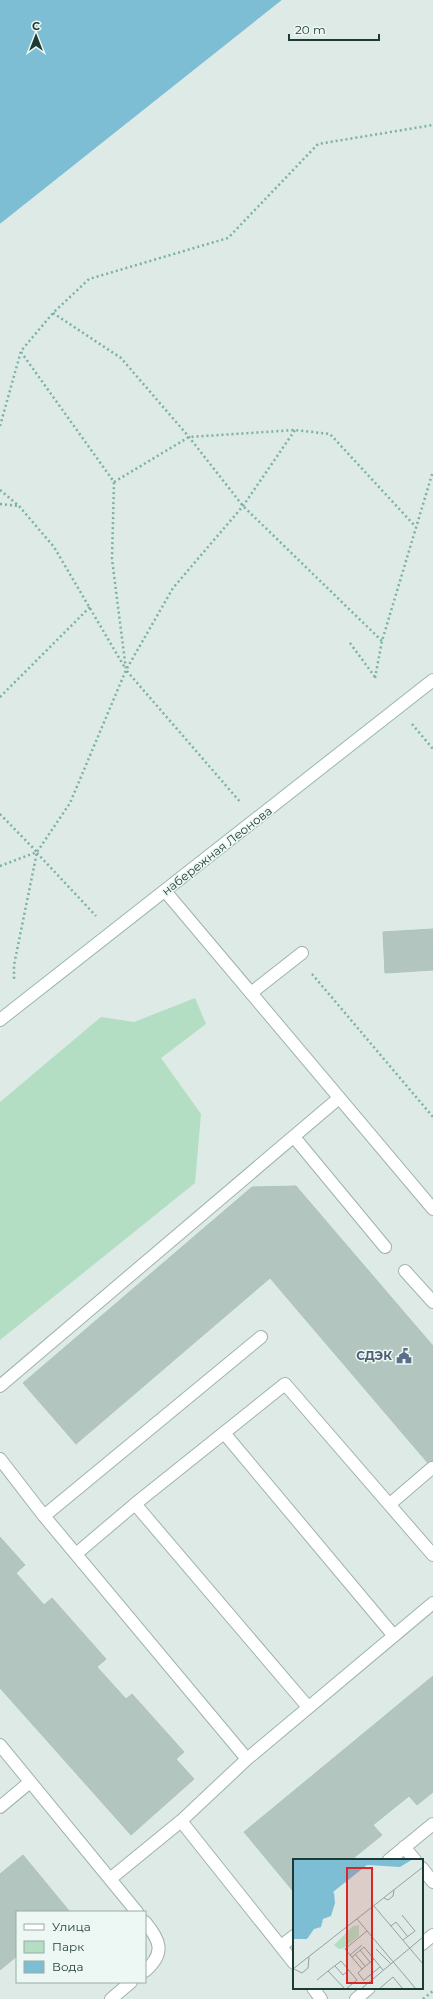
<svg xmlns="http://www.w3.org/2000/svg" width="433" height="1999" font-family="Montserrat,sans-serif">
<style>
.green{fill:#b3dec4}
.water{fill:#7ebed5}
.pier{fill:#ddeae6}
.building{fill:#b2c5bf;stroke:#afc4be}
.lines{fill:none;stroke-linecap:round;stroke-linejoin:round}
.service-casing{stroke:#a0b2ae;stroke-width:14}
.minor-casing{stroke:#a0b2ae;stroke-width:14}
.secondary-casing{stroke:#9bb7b0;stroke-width:14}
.path{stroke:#7ab1a6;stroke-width:2.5;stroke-dasharray:2 3;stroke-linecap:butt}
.service{stroke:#fff;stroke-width:12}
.minor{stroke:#fff;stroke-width:12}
.secondary{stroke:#fff;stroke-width:12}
.labels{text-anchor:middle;stroke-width:3;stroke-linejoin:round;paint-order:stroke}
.street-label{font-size:12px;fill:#1d3b36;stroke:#edf7f3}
.service-label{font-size:12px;font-weight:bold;fill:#4e5e75;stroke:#edf7f3;text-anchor:end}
.inset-road{fill:none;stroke:#90a4a0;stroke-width:1}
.view{fill:#d62828;fill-opacity:0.15;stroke:#d62828;stroke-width:2}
.inset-edge{fill:none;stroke:#1d3b36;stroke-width:2}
</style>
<rect width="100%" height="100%" fill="#ddeae6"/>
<!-- green -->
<path class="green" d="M195 998 206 1024 161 1058 201 1114 195 1183 0 1340V1102L101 1017 134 1022Z"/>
<!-- water -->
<path class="water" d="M0 0H282L0 224Z"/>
<!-- pier -->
<path class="pier" d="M282 0H284L0 226V224Z"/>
<!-- building -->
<path class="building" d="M433 929V970L385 973 383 932Z
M296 1186 433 1346V1469L270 1278 76 1444 23 1383 252 1187Z
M0 1537 25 1565 16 1573 44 1605 52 1598 106 1659 97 1667 126 1699 132 1694 184 1752 176 1759 194 1779 131 1835 0 1688Z
M433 1676V1792L417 1805 409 1796 373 1825 382 1835 351 1860H294L293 1891 244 1832Z
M23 1855 70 1912H17V1956L0 1970V1874Z"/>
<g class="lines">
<defs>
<path id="service" d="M251 993 302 953
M294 1137 385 1247
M405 1271 433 1302
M0 1386 339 1098
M224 1433 394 1636
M0 1459 44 1516 247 1759 433 1603
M135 1504 308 1707
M390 1504 432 1468
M44 1516 261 1337
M76 1554 135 1504 285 1384 433 1555
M0 1745 137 1912
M247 1759 181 1821 294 1963
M0 1807 30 1782
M404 1847 415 1860
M389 1860 433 1824
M422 1868 433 1882
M110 1879 181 1821
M145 1922C160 1940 166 1953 145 1971
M281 1946 294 1936
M313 1988 321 1999
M111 1999 131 1982"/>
<path id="minor" d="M165 891 433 1209
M422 1944 433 1935
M356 1999 369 1988"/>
<path id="secondary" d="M0 1020 433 680"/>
</defs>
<!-- service casing -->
<use href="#service" class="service-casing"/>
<!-- minor casing -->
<use href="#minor" class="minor-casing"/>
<!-- secondary casing -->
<use href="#secondary" class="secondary-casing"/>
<!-- path -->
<path class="path" d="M53 313 121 358 189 437 243 506 382 641
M21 352 114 482 112 559 126 670 241 803
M0 426 21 351 53 313 89 279 228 238 318 144 433 125
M114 482 189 437 295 430 330 434 415 526
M0 490 19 506 54 547 125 668
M0 504 18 506
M350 643 375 677
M375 678 382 641 433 471
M0 697 90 607
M412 724 433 749
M0 814 37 852 14 965V981
M37 853 96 916
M0 866 37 852 70 803 126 670 173 588 243 506 295 430
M312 974 433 1117
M423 1999 433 1991"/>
<!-- service -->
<use href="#service" class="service"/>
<!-- minor -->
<use href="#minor" class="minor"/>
<!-- secondary -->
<use href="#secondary" class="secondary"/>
</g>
<!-- icons -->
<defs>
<symbol id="civic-bare" viewBox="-9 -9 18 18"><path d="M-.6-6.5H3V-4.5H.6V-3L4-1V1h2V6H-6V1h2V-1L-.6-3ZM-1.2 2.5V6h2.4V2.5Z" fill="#5c6f8a" stroke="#edf7f3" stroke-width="2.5" paint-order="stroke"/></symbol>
</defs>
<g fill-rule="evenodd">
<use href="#civic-bare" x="393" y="1345" width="22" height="22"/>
</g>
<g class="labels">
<!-- street labels -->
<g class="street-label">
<text transform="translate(217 851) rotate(-38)" y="4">набережная Леонова</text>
</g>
<!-- service labels -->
<g class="service-label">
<text x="392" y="1360">СДЭК</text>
</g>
</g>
<!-- overview -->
<g transform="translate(293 1859)">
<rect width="130" height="130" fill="#ddeae6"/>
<path d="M66 66V77L51 89 46 90 41 86 60 67Z" fill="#b3dec4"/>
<path d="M0 0H120L107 8 75 6 41 33 42 44 38 57 30 60 28 68 21 70 14 80H0Z" fill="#7ebed5"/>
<path d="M74 6 78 10 74 8 43 33 44 37 40 33Z" fill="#ddeae6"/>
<path class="inset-road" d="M91 39 95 41 100 37 101 31M81 47 130 105M109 56 122 72 110 81M64 60 123 130M98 67 103 63 115 78M74 72 52 90 69 110 81 100M83 90 98 105M67 91 77 103M62 95 72 107M57 96 69 86M59 98 71 88 90 111M42 107 50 116 56 111M0 110 130 8M1 110 9 114 15 109 16 98M69 110 65 114 71 122M24 121 35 112M71 121 87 108M52 130 35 112 48 102 64 121 53 130M68 130 130 78M86 130 100 118 110 130"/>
<path class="view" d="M54 9H79V124H54Z"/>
<rect width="130" height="130" class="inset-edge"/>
</g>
<!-- legend -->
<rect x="16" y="1911" width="130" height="72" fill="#edf7f3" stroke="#9aaca7"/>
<rect x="24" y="1924" width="20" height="6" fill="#ffffff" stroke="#9aaca7"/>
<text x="52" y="1931" font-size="12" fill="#1d3b36">Улица</text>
<rect x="24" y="1941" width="20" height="12" fill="#b3dec4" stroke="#9aaca7"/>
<text x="52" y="1951" font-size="12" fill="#1d3b36">Парк</text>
<rect x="24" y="1961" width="20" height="12" fill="#7ebed5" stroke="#9aaca7"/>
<text x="52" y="1971" font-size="12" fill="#1d3b36">Вода</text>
<!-- north arrow -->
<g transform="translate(36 36)" stroke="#edf7f3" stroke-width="3" paint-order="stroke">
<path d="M0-3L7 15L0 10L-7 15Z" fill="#1d3b36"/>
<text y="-6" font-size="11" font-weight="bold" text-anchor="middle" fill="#1d3b36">С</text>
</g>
<!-- scale -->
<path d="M289 34v6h90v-6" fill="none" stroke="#1d3b36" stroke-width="2"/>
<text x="295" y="34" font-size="12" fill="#1d3b36" stroke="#edf7f3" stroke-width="3" paint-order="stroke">20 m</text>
</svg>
